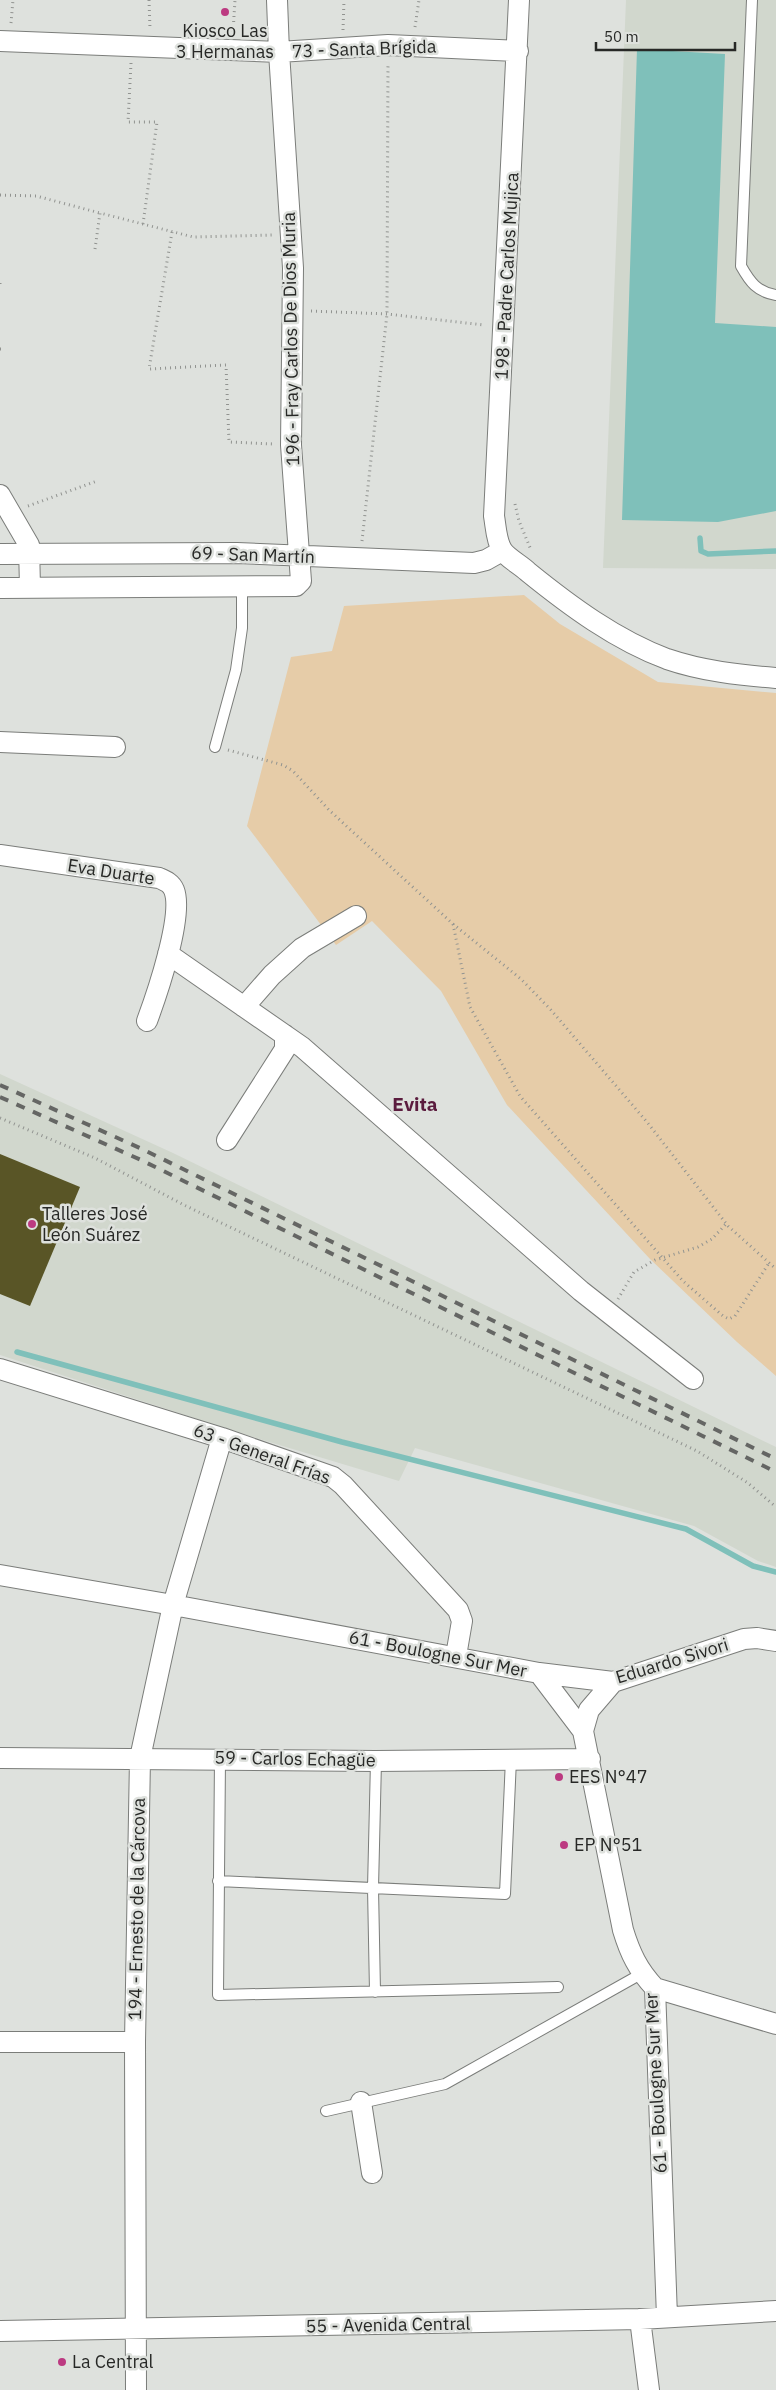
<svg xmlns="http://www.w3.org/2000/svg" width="776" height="2390" font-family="'IBM Plex Sans',sans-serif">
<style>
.built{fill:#d1d7cd}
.green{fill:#e6cca8}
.water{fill:#7fc0ba}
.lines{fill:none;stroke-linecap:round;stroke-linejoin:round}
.stream{stroke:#7fc0ba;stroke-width:5.5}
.building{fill:#595526}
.lane-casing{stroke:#7b7d7a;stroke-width:12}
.street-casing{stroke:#7b7d7a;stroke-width:22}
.path{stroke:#919390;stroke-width:3;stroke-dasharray:1 4;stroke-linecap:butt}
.lane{stroke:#fff;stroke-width:10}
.street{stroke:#fff;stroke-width:20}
.rail{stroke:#656664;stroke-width:4;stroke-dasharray:9 9;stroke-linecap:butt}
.poi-dot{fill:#bc3a81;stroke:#dee1dd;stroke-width:2}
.labels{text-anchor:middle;stroke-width:5;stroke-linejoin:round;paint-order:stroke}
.poi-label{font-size:18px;fill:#272826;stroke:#dee1dd;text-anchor:start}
.street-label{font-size:18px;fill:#272826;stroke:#dee1dd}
.neighbourhood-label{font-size:19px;font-weight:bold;fill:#5b1c3e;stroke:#dee1dd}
</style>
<rect width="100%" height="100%" fill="#dee1dd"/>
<!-- built -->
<path class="built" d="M626 0H776V569L603 568Z
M0 1074 173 1153 776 1447V1567L758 1561 694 1526 415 1448 399 1481 256 1438 0 1355Z"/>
<!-- green -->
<path class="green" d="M524 595 560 624 658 682 776 693V1376L737 1342 650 1259 507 1105 441 991 372 921 336 945 247 826 291 657 332 651 344 606Z"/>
<!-- water -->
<path class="water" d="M637 49 725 54 715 323 776 327V511L718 522 622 520Z"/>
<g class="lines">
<!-- stream -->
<path class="stream" d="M700 538 701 551 708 554 776 551
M17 1352 342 1442 686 1529 753 1566 776 1572"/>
</g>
<!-- building -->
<path class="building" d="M0 1154 80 1187 30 1306 0 1294Z"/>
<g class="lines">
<defs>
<path id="lane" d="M752 0 741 266C750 282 757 292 776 295
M215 747 236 670 242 628V587
M220 1758 218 1995 558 1987
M218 1881 505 1894 511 1759
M375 1992 373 1888 376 1761
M326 2111 445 2084 641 1974"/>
<path id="street" d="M519 0 494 516C496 527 496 540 502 550 507 558 521 565 528 572 570 606 616 640 667 659 702 671 739 675 776 678
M0 41 279 52 388 45 518 51
M0 495 29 545 30 588
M0 554 237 553 474 563 486 560 502 551
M0 588 296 586 301 581 291 445 293 268 279 52 277 0
M0 742 115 747
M0 855 159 878C166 881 171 883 174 890 184 915 157 994 147 1021
M168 954 302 1047 581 1291 693 1379
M244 1007 272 975 302 948 356 916
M227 1140 285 1049V1035
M0 1369 222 1438 333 1477 343 1485 458 1610 462 1621 456 1656
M0 1575 173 1605 539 1673 583 1731 623 1930C630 1953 638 1970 655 1988L667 2317
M539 1673 613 1682 744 1639 757 1638 776 1641
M583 1731 589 1710 613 1682
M0 1758 376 1761 590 1759
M655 1988 776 2024
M0 2042H135
M361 2102 372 2173
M640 2319 649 2390
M0 2331 640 2319 776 2311
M136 2390 135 2042 140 1758 173 1605 222 1438"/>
</defs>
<!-- lane casing -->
<use href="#lane" class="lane-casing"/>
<!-- street casing -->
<use href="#street" class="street-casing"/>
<!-- path -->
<path class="path" d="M149 0 150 29
M11 23 13 0
M415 27 419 0
M343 30 344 0
M233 32 235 0
M131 63 128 122H157L143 224
M0 195 36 196 100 213
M172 232 149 369 226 365 229 442 274 444
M95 249 100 213 193 237 272 235
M0 283V284
M311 311 387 314 484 325
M0 349H2
M515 504 519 521 531 550
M28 506 97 481
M362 541 387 314 388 63
M228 750 283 765 293 771 329 810 453 924 521 979 551 1010 647 1122 728 1226 776 1269
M453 924 470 1007 520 1096 683 1281 723 1316 729 1319 735 1316 769 1263
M0 1118 95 1158 184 1205 697 1451 748 1483 776 1507
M618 1299 634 1272 655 1260 698 1247 712 1239 726 1224"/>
<!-- lane -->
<use href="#lane" class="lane"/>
<!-- street -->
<use href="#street" class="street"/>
<!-- rail -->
<path class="rail" d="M0 1085 142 1149 776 1459
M0 1097 141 1160 776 1472"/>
</g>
<!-- markers -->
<g class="poi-dot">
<circle cx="225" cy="12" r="5"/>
<circle cx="32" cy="1224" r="5"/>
<circle cx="559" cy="1777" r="5"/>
<circle cx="564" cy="1845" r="5"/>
<circle cx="62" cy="2362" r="5"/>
</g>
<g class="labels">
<!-- poi labels -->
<g class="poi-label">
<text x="225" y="37" text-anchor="middle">Kiosco Las<tspan x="225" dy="21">3 Hermanas</tspan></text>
<text x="42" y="1220">Talleres José<tspan x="42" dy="21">León Suárez</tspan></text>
<text x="569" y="1783">EES N°47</text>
<text x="574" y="1851">EP N°51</text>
<text x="72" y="2368">La Central</text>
</g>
<!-- street labels -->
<g class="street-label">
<text transform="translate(364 49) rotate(-2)" y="6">73 - Santa Brígida</text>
<text transform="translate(507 276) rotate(-87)" y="6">198 - Padre Carlos Mujica</text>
<text transform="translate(291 339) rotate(-91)" y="6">196 - Fray Carlos De Dios Muria</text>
<text transform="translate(253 555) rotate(2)" y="6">69 - San Martín</text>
<text transform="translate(111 872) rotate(9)" y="6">Eva Duarte</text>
<text transform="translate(262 1454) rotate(20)" y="6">63 - General Frías</text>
<text transform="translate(438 1654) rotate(11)" y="6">61 - Boulogne Sur Mer</text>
<text transform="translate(672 1661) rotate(-17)" y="6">Eduardo Sivori</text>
<text transform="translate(295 1759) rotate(1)" y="6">59 - Carlos Echagüe</text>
<text transform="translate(137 1909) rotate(-89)" y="6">194 - Ernesto de la Cárcova</text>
<text transform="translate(656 2083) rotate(-93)" y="6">61 - Boulogne Sur Mer</text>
<text transform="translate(388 2325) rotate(-1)" y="6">55 - Avenida Central</text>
</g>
<!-- neighbourhood labels -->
<g class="neighbourhood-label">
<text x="415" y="1111">Evita</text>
</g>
</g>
<!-- scale -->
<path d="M596 42v8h139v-8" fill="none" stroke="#272826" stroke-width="2.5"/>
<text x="604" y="42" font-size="15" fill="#272826" stroke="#dee1dd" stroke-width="4" paint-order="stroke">50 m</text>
</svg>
